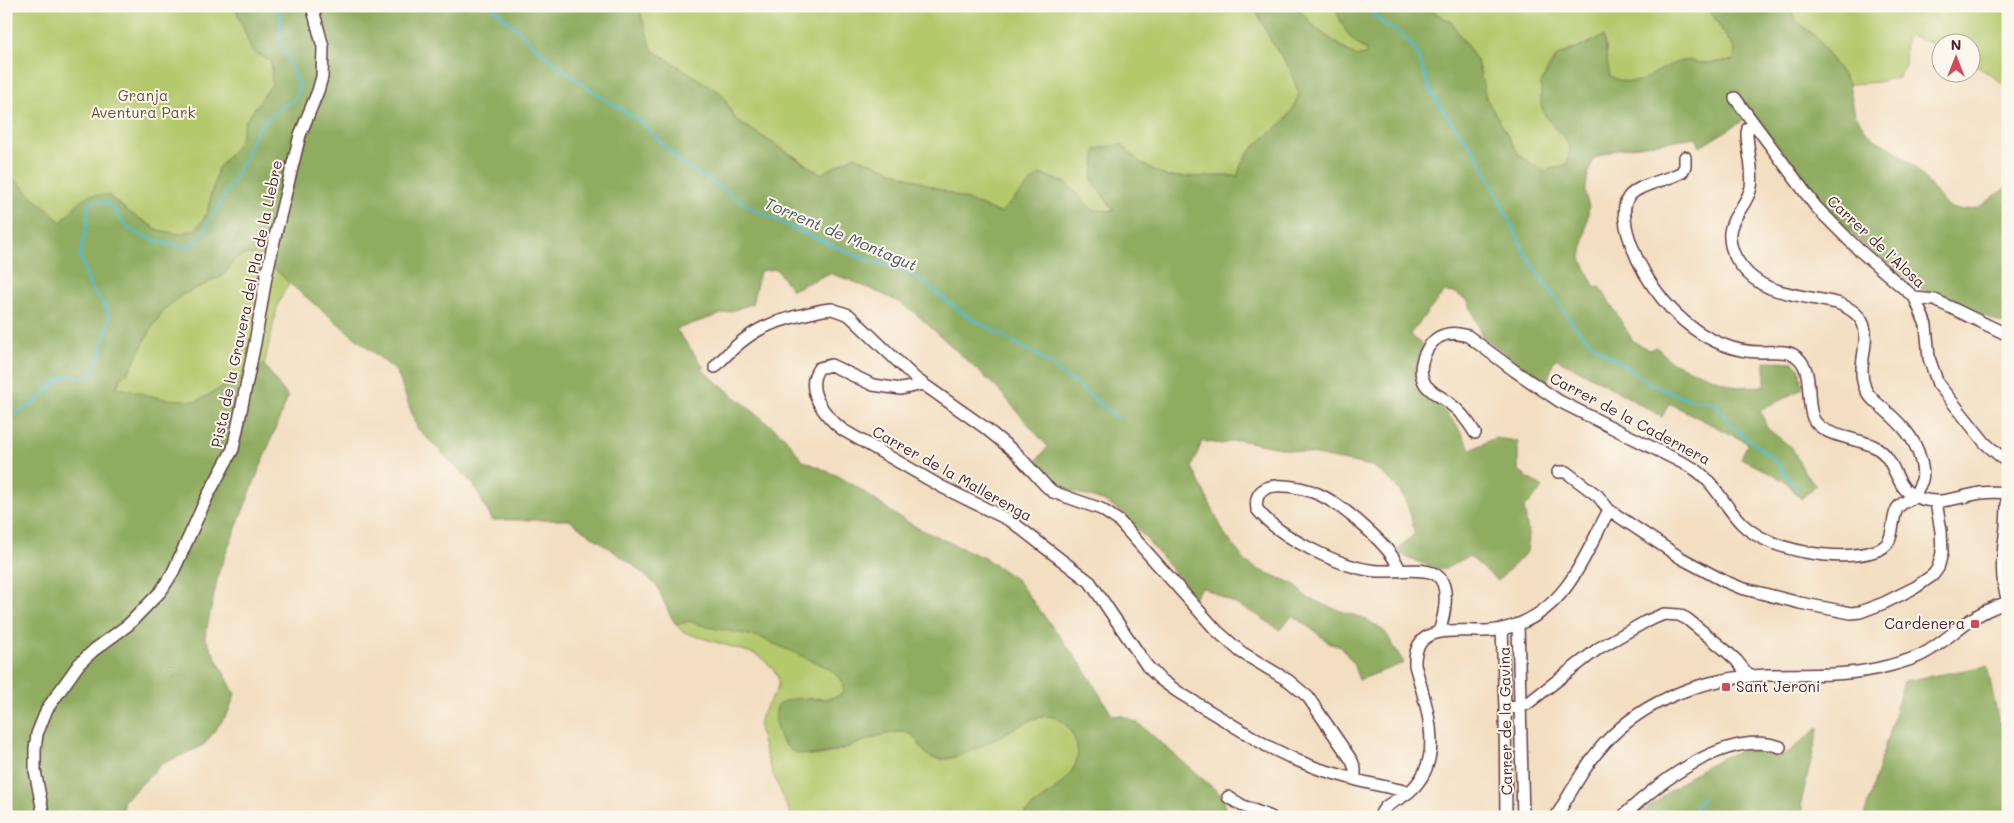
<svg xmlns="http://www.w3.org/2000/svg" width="2014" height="823" font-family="Mali,sans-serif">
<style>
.green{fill:#b4c86c;stroke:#7f744c}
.forest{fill:#8fac60;stroke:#6c6646}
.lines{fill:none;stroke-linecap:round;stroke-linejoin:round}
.stream{stroke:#52bcce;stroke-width:2.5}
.minor-casing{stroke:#633c42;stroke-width:14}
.minor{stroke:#fff;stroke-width:11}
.poi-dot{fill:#d1495b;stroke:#fbf7ec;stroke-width:2}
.labels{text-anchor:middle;stroke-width:4;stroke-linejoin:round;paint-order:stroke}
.park-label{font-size:15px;fill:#6a523e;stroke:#fbf7ec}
.street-label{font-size:15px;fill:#4a1f2b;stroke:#fbf7ec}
.poi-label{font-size:15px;fill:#4a1f2b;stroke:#fbf7ec;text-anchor:end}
.water-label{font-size:16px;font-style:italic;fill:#4d5664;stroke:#fbf7ec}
</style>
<rect width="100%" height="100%" fill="#fbf7ec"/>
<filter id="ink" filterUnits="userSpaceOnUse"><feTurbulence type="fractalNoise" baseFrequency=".02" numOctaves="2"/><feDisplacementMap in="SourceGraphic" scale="10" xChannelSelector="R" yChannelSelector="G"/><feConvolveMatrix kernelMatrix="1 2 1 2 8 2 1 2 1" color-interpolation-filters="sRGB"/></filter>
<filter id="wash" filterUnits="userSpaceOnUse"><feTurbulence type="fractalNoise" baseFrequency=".0096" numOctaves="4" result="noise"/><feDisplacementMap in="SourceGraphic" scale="20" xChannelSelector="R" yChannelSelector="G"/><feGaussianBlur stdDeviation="1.12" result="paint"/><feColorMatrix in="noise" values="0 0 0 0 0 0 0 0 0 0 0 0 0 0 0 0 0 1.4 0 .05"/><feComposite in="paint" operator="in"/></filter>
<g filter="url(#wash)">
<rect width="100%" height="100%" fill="#f3dec1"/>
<!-- green -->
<path class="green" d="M6 6H235L252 51 271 61 272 84 245 122 239 143 212 189 207 214 197 229 178 234 158 230 130 213 108 195 79 202 61 223 6 172Z
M638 6H1254L1275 47 1289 67 1299 93C1296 103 1290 116 1282 123 1265 140 1242 150 1238 176L1167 177 1139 162 1114 211 1092 210 1066 183 1040 174 1000 213 854 156 822 174 736 120 721 93 652 50Z
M1296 6H1334C1343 24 1347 41 1367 50L1365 55 1356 57C1333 39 1315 31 1296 6Z
M1427 6H1707L1735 51 1733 60C1723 61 1712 63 1702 63 1694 62 1690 60 1682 61 1655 67 1641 94 1610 76L1607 67 1606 46 1594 40C1584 46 1564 50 1556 58 1539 74 1538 102 1550 122 1555 131 1565 135 1569 146 1571 151 1568 159 1567 165L1547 170 1535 166 1519 155 1486 98 1477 61 1451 22 1428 9Z
M1787 6H2008V87L1972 62V42H1942L1941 47 1909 35 1906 39 1905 64 1898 78 1877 82 1849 84 1815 36 1797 22Z
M249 253 268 262 289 283 278 304 264 365 197 401 164 399 116 388 122 377 130 370 148 334 163 311 180 296 220 277 227 271 235 259Z
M689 621C708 628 727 629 746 633 772 639 824 661 842 680L844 692C833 702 815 697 801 699 794 700 786 703 778 705 772 718 778 731 782 743 789 747 797 752 806 754 829 762 872 732 900 732 925 731 915 763 947 759 976 755 1037 702 1062 720 1067 724 1069 730 1073 735 1092 766 1054 791 1033 806 1029 809 1024 816 1019 817 999 820 971 817 951 817 898 817 845 817 792 817 780 790 766 762 760 733 753 699 808 688 755 654L692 635 683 632 676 625Z"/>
<!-- forest -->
<path class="forest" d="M235 6H638L652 50 721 93 736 120 821 174 854 156 1000 213 1040 174 1066 183 1092 210 1114 211 1092 180 1096 149 1122 144 1139 162 1167 177 1238 176C1242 150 1265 140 1282 123 1290 116 1296 103 1299 93L1289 67 1271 41 1254 6H1296L1317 30 1356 57 1365 55 1367 50C1347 40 1343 24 1334 6H1427L1429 9 1451 22 1477 61 1486 98 1519 155 1535 166 1547 170 1567 165 1570 148 1566 139 1544 114 1541 103V83L1557 56 1586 45 1603 36C1607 49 1606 63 1610 76 1641 94 1655 67 1682 61 1690 60 1694 62 1702 63 1712 64 1723 61 1733 60L1735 50 1707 6H1787L1797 22 1815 36 1849 84 1855 114 1867 132 1876 140 1896 151 1913 165 1948 207 1959 210 1978 208 2008 186V326L1915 286 1861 243 1825 206 1805 182 1754 114 1700 147 1696 137 1619 149 1599 156 1594 159 1588 174 1585 193 1589 207 1581 259 1595 288 1600 287 1633 341 1649 350 1657 347 1671 362 1737 387 1765 386V361L1793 362 1799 368 1802 389 1760 411 1768 429 1792 448 1805 473 1816 485 1801 499 1786 482 1741 458 1748 443 1669 403 1662 417 1596 379 1555 358 1546 384 1482 336 1468 301 1456 293 1445 292 1436 302 1410 334 1423 346C1405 387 1421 388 1447 414 1458 425 1464 438 1471 450L1494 438 1518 441V471L1543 488 1524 508 1528 533 1527 552 1498 581 1469 556 1443 570 1409 559 1397 551 1414 534C1410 501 1399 483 1372 466L1239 440 1221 444 1202 441 1192 467 1225 535 1246 562 1257 569 1294 584 1306 597 1329 607 1366 619 1385 632 1404 663 1359 680 1353 663 1341 647 1331 644 1293 615 1280 630 1257 615 1202 587 1194 598 1181 580 1125 514 1103 501 1067 490 1036 461 1048 447 998 389 913 311 893 299 857 283 830 273 792 290 776 269 760 271 752 304 676 329 704 367 702 370 785 437 802 460 838 476 857 487 897 516 918 528 986 559 1016 579 1083 667 1112 715 1123 716 1138 723 1226 799 1224 805 1226 811 1236 817H1021C1047 792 1099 771 1068 727 1061 717 1050 715 1038 717 1032 719 1026 722 1021 725 998 736 973 754 949 758 915 765 925 732 902 732 866 731 799 782 779 735 775 726 774 714 778 705 796 690 827 708 844 692L842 680 828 668 759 637 707 627 689 621 676 625 670 615 657 586 633 565 569 520H492L473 484 417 428 397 372 289 283 268 262 249 253 235 259 227 271 220 277 180 296 163 311 151 329 130 370 122 377 116 387 164 399 197 401 264 365 288 397 219 571 205 637 235 694 228 713 204 745 162 764 123 802V817H16L6 792V172L61 222 79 202 89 195H108L130 213 158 230 178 234 196 229 207 214 218 168 239 143 245 122 272 84 271 61 252 51Z
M1987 666 1999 723 2008 721V817H1864L1904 681Z
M1819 727 1801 803 1804 817H1637C1667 794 1721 745 1761 750 1767 751 1773 754 1779 757L1789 752Z"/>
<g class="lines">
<!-- stream -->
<path class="stream" d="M492 6 542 53 589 89 642 123 679 161 750 207 794 229 862 258 909 272 967 316 1039 356 1118 418
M1367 6 1374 16 1385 25 1399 33 1415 49 1430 89 1441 108 1478 156 1526 255 1572 323 1592 344 1651 384 1683 398 1715 403 1727 420 1742 435 1773 458 1797 490
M6 419 34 403 60 379 71 376 87 378 98 362 110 317 102 301 91 289 80 256 87 227 88 205C93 201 100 200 106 203 116 208 119 220 127 227 144 240 167 244 187 247L198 240 202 234 240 168 257 130 264 121 296 98 299 86 280 43V6
M1688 817 1703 798"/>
</g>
</g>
<g filter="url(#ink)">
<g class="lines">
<defs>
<path id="minor" d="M1735 98 1816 207 1859 250 1915 298 1926 325 1929 358 1938 384 1985 443 2008 463
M1685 157V166L1682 172C1667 181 1637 184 1628 198 1622 207 1625 221 1627 231 1640 278 1676 327 1724 345 1736 350 1748 352 1761 352 1771 352 1785 350 1794 355 1815 367 1805 399 1813 418 1822 438 1860 437 1877 448 1899 462 1893 492 1922 499 1942 505 1961 496 1981 493 1990 492 1999 492 2008 493
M1915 298 1935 300 2008 335
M715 367C752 326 771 322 823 310L832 309 849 315 916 379 984 427 1016 453 1045 485 1053 492 1101 509 1119 521 1217 631 1241 652 1289 681 1308 697 1352 761 1355 769V779
M923 384 901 389 873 385 831 365 819 368C803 390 826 417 843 430L942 487 1011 521 1047 549 1090 582 1147 666 1160 679 1178 692 1267 746 1296 760 1319 769 1364 782 1409 792
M1475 433C1468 421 1460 411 1449 403 1442 397 1430 392 1425 384 1415 367 1427 340 1444 335 1452 332 1460 334 1468 336L1515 371 1559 401 1693 468C1715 482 1724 506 1742 524 1770 551 1839 563 1875 551 1896 545 1890 527 1896 511 1899 503 1907 502 1913 497 1916 493 1920 485 1922 480 1924 473 1922 465 1920 458 1915 438 1900 423 1885 410 1877 403 1869 398 1865 388 1852 356 1888 322 1837 303 1815 298 1791 296 1770 288 1748 279 1728 256 1730 232 1732 215 1748 204 1751 187 1754 170 1747 150 1747 133L1748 128 1753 123
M1558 472H1566L1598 496 1609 510 1681 558 1724 581 1741 588 1800 603 1851 613 1860 612 1884 603 1916 587 1933 575 1938 568 1942 553 1941 531 1936 502
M2008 483C2007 498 2007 513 2006 527 2003 553 1999 575 2008 601
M1400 571C1393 547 1341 504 1318 494 1300 486 1251 475 1257 509 1278 537 1343 569 1378 571 1393 572 1422 567 1435 574 1452 584 1444 617 1439 632
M1518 624 1523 817
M1502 629 1505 708 1506 817
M1505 708 1520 707 1527 704 1599 648 1645 622 1664 614 1679 615 1687 619 1724 649 1737 661 1749 676
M1228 797 1243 806 1271 817
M44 817 35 771V749L37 734 47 709 79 664 94 650 128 625 161 591 173 572 207 497 233 449 255 343 266 277 274 241 300 135 318 91 322 77 323 47 312 6
M1380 817C1383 804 1396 802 1405 795 1449 763 1426 707 1415 665 1413 622 1457 632 1485 631 1496 631 1508 628 1519 624 1569 604 1585 554 1609 510
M1556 817C1571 792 1585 765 1604 744 1645 698 1708 677 1768 675 1809 674 1848 677 1888 666 1899 663 1911 660 1921 655 1938 647 1952 633 1967 622 1980 613 1993 607 2008 602
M1622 817C1659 782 1727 729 1780 747"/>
</defs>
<!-- minor casing -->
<use href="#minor" class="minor-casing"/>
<!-- minor -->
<use href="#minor" class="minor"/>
</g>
</g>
<!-- markers -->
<g class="poi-dot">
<rect x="1970" y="619" width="10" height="10" rx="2.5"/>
<rect x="1721" y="682" width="10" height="10" rx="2.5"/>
</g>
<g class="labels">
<!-- park labels -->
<g class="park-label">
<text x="143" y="101">Granja<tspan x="143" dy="17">Aventura Park</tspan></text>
</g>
<!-- street labels -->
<g class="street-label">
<text transform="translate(1876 242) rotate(43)" y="5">Carrer de l'Alosa</text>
<text transform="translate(247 304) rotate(-78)" y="5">Pista de la Gravera del Pla de la Llebre</text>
<text transform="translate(1630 419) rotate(28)" y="5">Carrer de la Cadernera</text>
<text transform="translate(952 474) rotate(29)" y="5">Carrer de la Mallerenga</text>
<text transform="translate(1506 721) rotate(-91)" y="5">Carrer de la Gavina</text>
</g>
<!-- poi labels -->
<g class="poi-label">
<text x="1965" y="629">Cardenera</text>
<text x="1736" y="692" text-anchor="start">Sant Jeroni</text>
</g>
<!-- water labels -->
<g class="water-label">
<text transform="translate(841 234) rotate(23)" y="6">Torrent de Montagut</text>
</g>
</g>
<!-- margin -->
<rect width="2014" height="823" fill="none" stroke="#fbf7ec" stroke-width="25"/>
<!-- north arrow -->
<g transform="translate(1956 58)"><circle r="24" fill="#fbf7ec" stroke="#b4a19f"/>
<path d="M0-4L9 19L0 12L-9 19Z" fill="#d1495b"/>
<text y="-8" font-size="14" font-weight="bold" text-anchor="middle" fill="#4a1f2b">N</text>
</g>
</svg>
